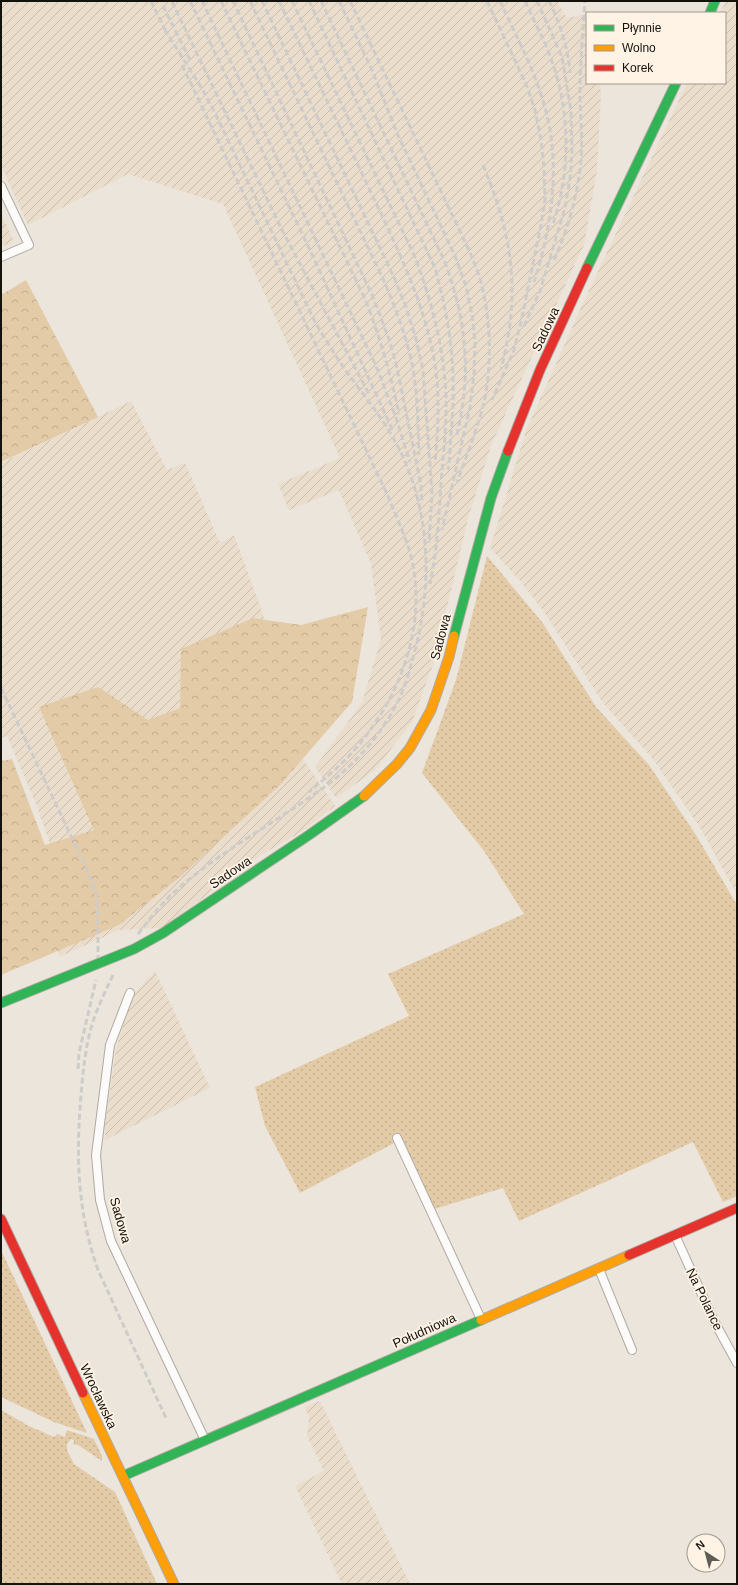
<svg xmlns="http://www.w3.org/2000/svg" width="738" height="1585" font-family="Arial,sans-serif">
<style>
.industrial{fill:url(#industrial-furrows)}
.green{fill:url(#green-dots)}
.forest{fill:url(#forest-crowns)}
.lines{fill:none;stroke-linecap:round;stroke-linejoin:round}
.street-casing{stroke:#aea9a2;stroke-width:10}
.fast-casing{stroke:#aea9a2;stroke-width:11}
.slow-casing{stroke:#aea9a2;stroke-width:11}
.jam-casing{stroke:#aea9a2;stroke-width:11}
.street{stroke:#fcfbfa;stroke-width:8}
.fast{stroke:#30b455;stroke-width:9}
.slow{stroke:#ff9f0a;stroke-width:9}
.jam{stroke:#e5322d;stroke-width:9}
.rail{stroke:#ceccca;stroke-width:3;stroke-dasharray:6 3;stroke-linecap:butt}
.labels{text-anchor:middle;stroke-width:3.5;stroke-linejoin:round;paint-order:stroke}
.street-label{font-size:13px;fill:#15110b;stroke:#fef3e5}
</style>
<defs>
<pattern id="industrial-furrows" width="10" height="10" patternUnits="userSpaceOnUse"><rect width="10" height="10" fill="#eaddcc"/><path d="M-1 1l2-2M0 10L10 0M9 11l2-2" fill="none" stroke="#c8bdae"/></pattern>
<pattern id="green-dots" width="8" height="8" patternUnits="userSpaceOnUse"><rect width="8" height="8" fill="#e4cba7"/><path d="M2 2h.1M6 6h.1" fill="none" stroke="#c3ad8e" stroke-width="1.8" stroke-linecap="round"/></pattern>
<pattern id="forest-crowns" width="20" height="18" patternUnits="userSpaceOnUse"><rect width="20" height="18" fill="#e4cba7"/><path d="M2 6a3 3 0 1 1 6 0M12 15a3 3 0 1 1 6 0" fill="none" stroke="#c3ad8e"/></pattern>
</defs>
<rect width="100%" height="100%" fill="#ece5db"/>
<!-- industrial -->
<path class="industrial" d="M1 1H557L567 18 587 14V83H600L601 94 597 171 584 245 492 443 469 515 433 665 412 722 375 770 336 798 315 767 362 703 381 639 371 564 339 490 289 510 278 484 340 458 223 204 128 174 28 225 1 165Z
M726 1H737V895L701 829 653 759 603 703 544 612 522 583 490 548 526 431 585 299 687 83H725V13H720Z
M1 214 14 241 1 247Z
M131 401 167 470 185 463 220 543 234 535 259 603 304 739 297 750 335 806 303 831 261 855 162 928 119 930 59 957 49 841 36 804 7 736 1 738V463Z
M155 971 210 1088 105 1140V1125L116 1049 133 995Z
M320 1401 410 1584H342L295 1486 324 1471 307 1436 309 1416 304 1407Z"/>
<!-- green -->
<path class="green" d="M487 556 542 622 596 707 649 765 696 835 737 905V1196L723 1202 693 1142 519 1221 503 1188 431 1210 398 1141 300 1193 265 1126 255 1087 409 1016 388 974 524 914 484 851 422 773 456 680Z
M1 1250 87 1433 54 1422 1 1397Z
M1 1410 29 1426 54 1437 57 1434 65 1437 67 1430 94 1439 102 1456V1461L78 1445 72 1444 74 1443V1440L71 1439 67 1444V1450L74 1464 115 1492 157 1584H1Z"/>
<!-- forest -->
<path class="forest" d="M26 280 98 417 1 462V295Z
M368 607 352 702 280 785 180 877 119 925 1 975V761L12 759 45 845 94 830 39 707 98 687 148 720 180 708 181 649 253 618 301 625Z"/>
<g class="lines">
<defs>
<path id="street" d="M1 186 29 245 1 257
M130 993 110 1045 96 1155 100 1200 111 1241 205 1440
M397 1138 481 1319
M675 1235 714 1321 737 1363
M599 1269 632 1350"/>
<path id="fast" d="M710 13 715 1
M587 268 676 83
M454 636 491 498 508 451
M1 1003 134 949 163 933 309 835 364 796
M123 1476 481 1320"/>
<path id="slow" d="M364 796 397 764 410 748 431 710 449 657 454 636
M481 1320 629 1255
M83 1393 174 1584"/>
<path id="jam" d="M508 451 540 370 587 268
M1 1219 83 1393
M629 1255 737 1208"/>
</defs>
<!-- street casing -->
<use href="#street" class="street-casing"/>
<!-- fast casing -->
<use href="#fast" class="fast-casing"/>
<!-- slow casing -->
<use href="#slow" class="slow-casing"/>
<!-- jam casing -->
<use href="#jam" class="jam-casing"/>
<!-- street -->
<use href="#street" class="street"/>
<!-- fast -->
<use href="#fast" class="fast"/>
<!-- slow -->
<use href="#slow" class="slow"/>
<!-- jam -->
<use href="#jam" class="jam"/>
<!-- rail -->
<path class="rail" d="M151 1 167 34
M190 1 309 248 393 431
M202 1 377 368 396 418 410 462
M221 1 365 299C380 337 391 375 399 414
M233 1 373 297 390 342 397 368 421 485 422 503
M250 1 384 281C396 309 407 338 413 369 418 397 418 426 419 455
M262 1 393 275 406 307 416 339 423 370 432 493 429 543
M279 1C308 62 338 123 367 184 394 242 424 299 435 364 440 397 438 430 435 463
M292 1 415 257C432 302 444 348 446 396 447 425 443 455 441 484 439 517 437 551 430 584
M309 1 435 268C451 326 457 373 451 434 450 446 450 458 448 470
M321 1 444 260C467 320 472 375 456 438
M339 1 372 70 397 133 455 256 466 286 472 315 475 341 474 375 470 407 442 530
M350 1 469 250C473 260 477 269 480 279 491 317 493 371 482 410 475 434 466 458 457 482
M487 1 526 84 535 110 541 140 544 168 545 199 541 225 521 322 514 350 492 400
M500 1C516 36 535 70 545 108 561 164 552 227 534 282
M525 1C533 19 543 37 550 56 571 111 571 172 552 227
M549 1C560 24 568 47 570 73
M172 2 283 232 369 394
M163 6 190 60
M182 65 388 496C396 516 405 535 411 556 428 625 400 697 356 748 342 765 325 778 309 792
M483 165C513 236 521 294 501 369
M554 260C568 229 578 194 581 160 583 138 580 115 580 93 580 62 583 31 585 1
M524 326 540 291 565 208 570 179 572 152 571 111 562 57 537 1
M1 688 88 872 96 894 98 917V958
M138 934C148 921 158 908 170 896 217 852 276 823 327 785 355 764 378 738 395 707 403 693 408 676 412 661 432 594 432 521 403 457 389 426 366 398 346 371 335 355 325 339 315 322L214 111 201 87 165 30
M113 975C105 992 96 1010 91 1028 84 1055 82 1081 80 1109 76 1166 79 1216 98 1270L166 1418
M78 1069 79 1053 96 980"/>
</g>
<g class="labels">
<!-- street labels -->
<g class="street-label">
<text transform="translate(545 329) rotate(-65)" y="5">Sadowa</text>
<text transform="translate(440 637) rotate(-75)" y="5">Sadowa</text>
<text transform="translate(230 872) rotate(-34)" y="5">Sadowa</text>
<text transform="translate(121 1220) rotate(74)" y="5">Sadowa</text>
<text transform="translate(705 1299) rotate(64)" y="5">Na Polance</text>
<text transform="translate(424 1330) rotate(-24)" y="5">Południowa</text>
<text transform="translate(99 1396) rotate(65)" y="5">Wrocławska</text>
</g>
</g>
<!-- border -->
<rect width="738" height="1585" fill="none" stroke="#15110b" stroke-width="4"/>
<!-- legend -->
<rect x="586" y="12" width="140" height="72" fill="#fef3e5" stroke="#a1998e"/>
<rect x="594" y="25" width="20" height="6" fill="#30b455" stroke="#a1998e"/>
<text x="622" y="32" font-size="12" fill="#15110b">Płynnie</text>
<rect x="594" y="45" width="20" height="6" fill="#ff9f0a" stroke="#a1998e"/>
<text x="622" y="52" font-size="12" fill="#15110b">Wolno</text>
<rect x="594" y="65" width="20" height="6" fill="#e5322d" stroke="#a1998e"/>
<text x="622" y="72" font-size="12" fill="#15110b">Korek</text>
<!-- north arrow -->
<g transform="translate(706 1553) rotate(324)"><circle r="19" fill="#fef3e5" stroke="#a1998e"/>
<path d="M0-3L7 15L0 10L-7 15Z" fill="#605b54"/>
<text y="-6" font-size="11" font-weight="bold" text-anchor="middle" fill="#15110b">N</text>
</g>
</svg>
